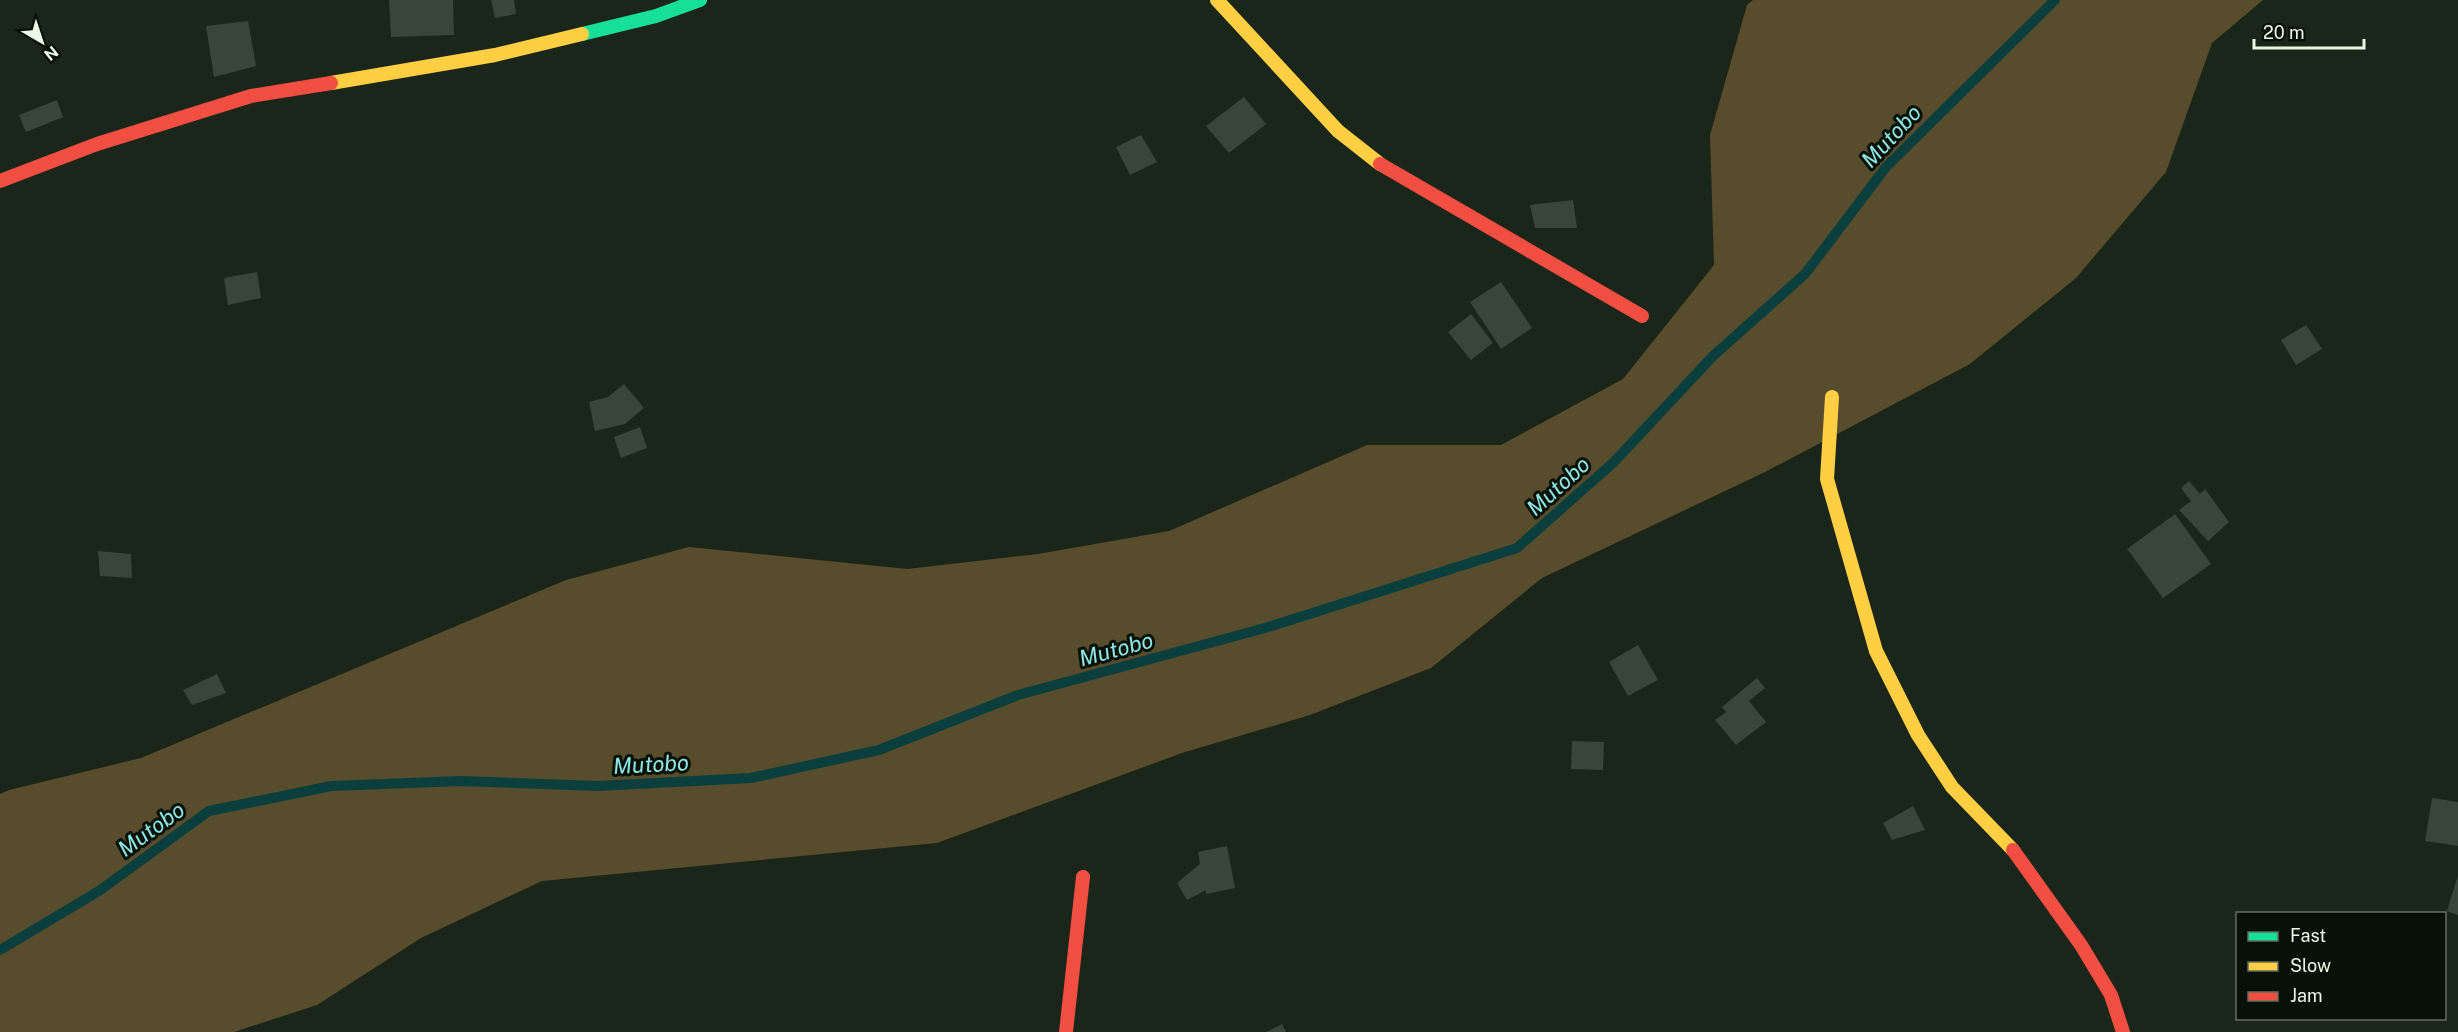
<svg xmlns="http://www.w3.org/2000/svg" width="2458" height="1032" font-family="'Public Sans',sans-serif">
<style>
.forest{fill:#574c2c}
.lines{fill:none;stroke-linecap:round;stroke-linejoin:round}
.stream{stroke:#0a3f3e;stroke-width:10}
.building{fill:#37453b}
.fast{stroke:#16e098;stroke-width:14}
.slow{stroke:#ffcf43;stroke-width:14}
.jam{stroke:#f24e42;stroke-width:14}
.labels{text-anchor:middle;stroke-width:6;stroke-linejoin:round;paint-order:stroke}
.water-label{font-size:22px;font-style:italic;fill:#8fe6e7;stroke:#081107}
</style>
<rect width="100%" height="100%" fill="#1a2619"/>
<!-- forest -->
<path class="forest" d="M1753 0H2263L2212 43 2166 172 2076 278 1970 364 1765 472 1542 578 1431 668 1310 715 1182 753 937 843 542 881 421 938 317 1005 234 1032H0V794L9 790 141 758 566 580 689 547 907 569 1038 554 1169 531 1367 445H1501L1623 379 1714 265 1710 135 1747 5Z"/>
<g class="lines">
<!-- stream -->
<path class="stream" d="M0 950 99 891 209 811 331 786 461 781 598 786 751 778 879 750 1018 695 1265 628 1517 548 1614 462 1713 356 1805 274 1886 167 2055 0"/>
</g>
<!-- building -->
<path class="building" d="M389 0H453L454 35 391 37Z
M491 0H514L516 14 495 18Z
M248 21 256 66 214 77 206 26Z
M1244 97 1266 124 1229 153 1206 126Z
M57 100 63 117 26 132 19 115Z
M1141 135 1157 162 1130 175 1116 147Z
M1573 200 1577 228H1535L1530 205Z
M257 272 261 298 228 305 224 278Z
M1501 282 1532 328 1501 349 1470 302Z
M1471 314 1493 343 1471 360 1448 332Z
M2306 325 2322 349 2296 365 2281 340Z
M624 384 644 408 625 424 595 431 589 402 608 397Z
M640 427 647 448 621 458 614 437Z
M2189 481 2200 494 2205 489 2229 522 2208 541 2179 510 2191 501 2181 488Z
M2175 514 2211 564 2163 598 2127 549Z
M98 551 131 554 132 578 100 576Z
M1638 645 1658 680 1628 696 1609 662Z
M217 674 226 693 192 705 183 690Z
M1757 678 1765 688 1749 701 1766 722 1736 745 1715 720 1726 712 1722 707Z
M1572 741 1604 742 1603 770 1571 769Z
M2432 798 2458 802V846L2425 841Z
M1913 806 1925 830 1892 840 1883 823Z
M1227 846 1235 888 1206 894V890L1187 900 1177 883 1200 864 1198 852Z
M2458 875V915L2447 911Z
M1282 1024 1286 1032H1266Z"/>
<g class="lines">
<!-- fast -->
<path class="fast" d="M582 34 656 16 700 0"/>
<!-- slow -->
<path class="slow" d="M1217 0 1338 131 1380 164
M331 83 495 55 582 34
M1832 397 1827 479 1876 651 1918 735 1952 787 2013 850"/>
<!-- jam -->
<path class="jam" d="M1380 164 1642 316
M0 181 97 144 251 96 331 83
M2013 850 2081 945 2111 995 2123 1032
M1066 1032 1083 877"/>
</g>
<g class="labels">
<!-- water labels -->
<g class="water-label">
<text transform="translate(1891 136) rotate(-47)" y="8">Mutobo</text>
<text transform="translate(1558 486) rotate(-42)" y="8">Mutobo</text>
<text transform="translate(1116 649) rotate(-15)" y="8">Mutobo</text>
<text transform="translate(651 764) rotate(-3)" y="8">Mutobo</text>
<text transform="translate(151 829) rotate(-36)" y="8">Mutobo</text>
</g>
</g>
<!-- legend -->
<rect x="2236" y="912" width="210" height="108" fill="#081107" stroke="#626d61" stroke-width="1.5"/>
<rect x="2248" y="932" width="30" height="9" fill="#16e098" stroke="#626d61" stroke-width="1.5"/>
<text x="2290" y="942" font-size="18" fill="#eaf8e8">Fast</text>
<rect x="2248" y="962" width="30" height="9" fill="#ffcf43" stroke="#626d61" stroke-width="1.5"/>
<text x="2290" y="972" font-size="18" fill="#eaf8e8">Slow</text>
<rect x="2248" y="992" width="30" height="9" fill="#f24e42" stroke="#626d61" stroke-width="1.5"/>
<text x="2290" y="1002" font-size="18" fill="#eaf8e8">Jam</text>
<!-- north arrow -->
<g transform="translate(42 42) rotate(141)" stroke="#081107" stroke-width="4.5" paint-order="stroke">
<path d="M0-4.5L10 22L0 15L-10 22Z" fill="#eaf8e8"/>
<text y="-9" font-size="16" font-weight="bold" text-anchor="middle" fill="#eaf8e8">N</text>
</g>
<!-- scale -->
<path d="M2254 39v9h110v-9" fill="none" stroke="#eaf8e8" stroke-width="3"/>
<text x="2263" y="39" font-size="18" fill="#eaf8e8" stroke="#081107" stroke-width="4.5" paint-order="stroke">20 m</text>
</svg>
